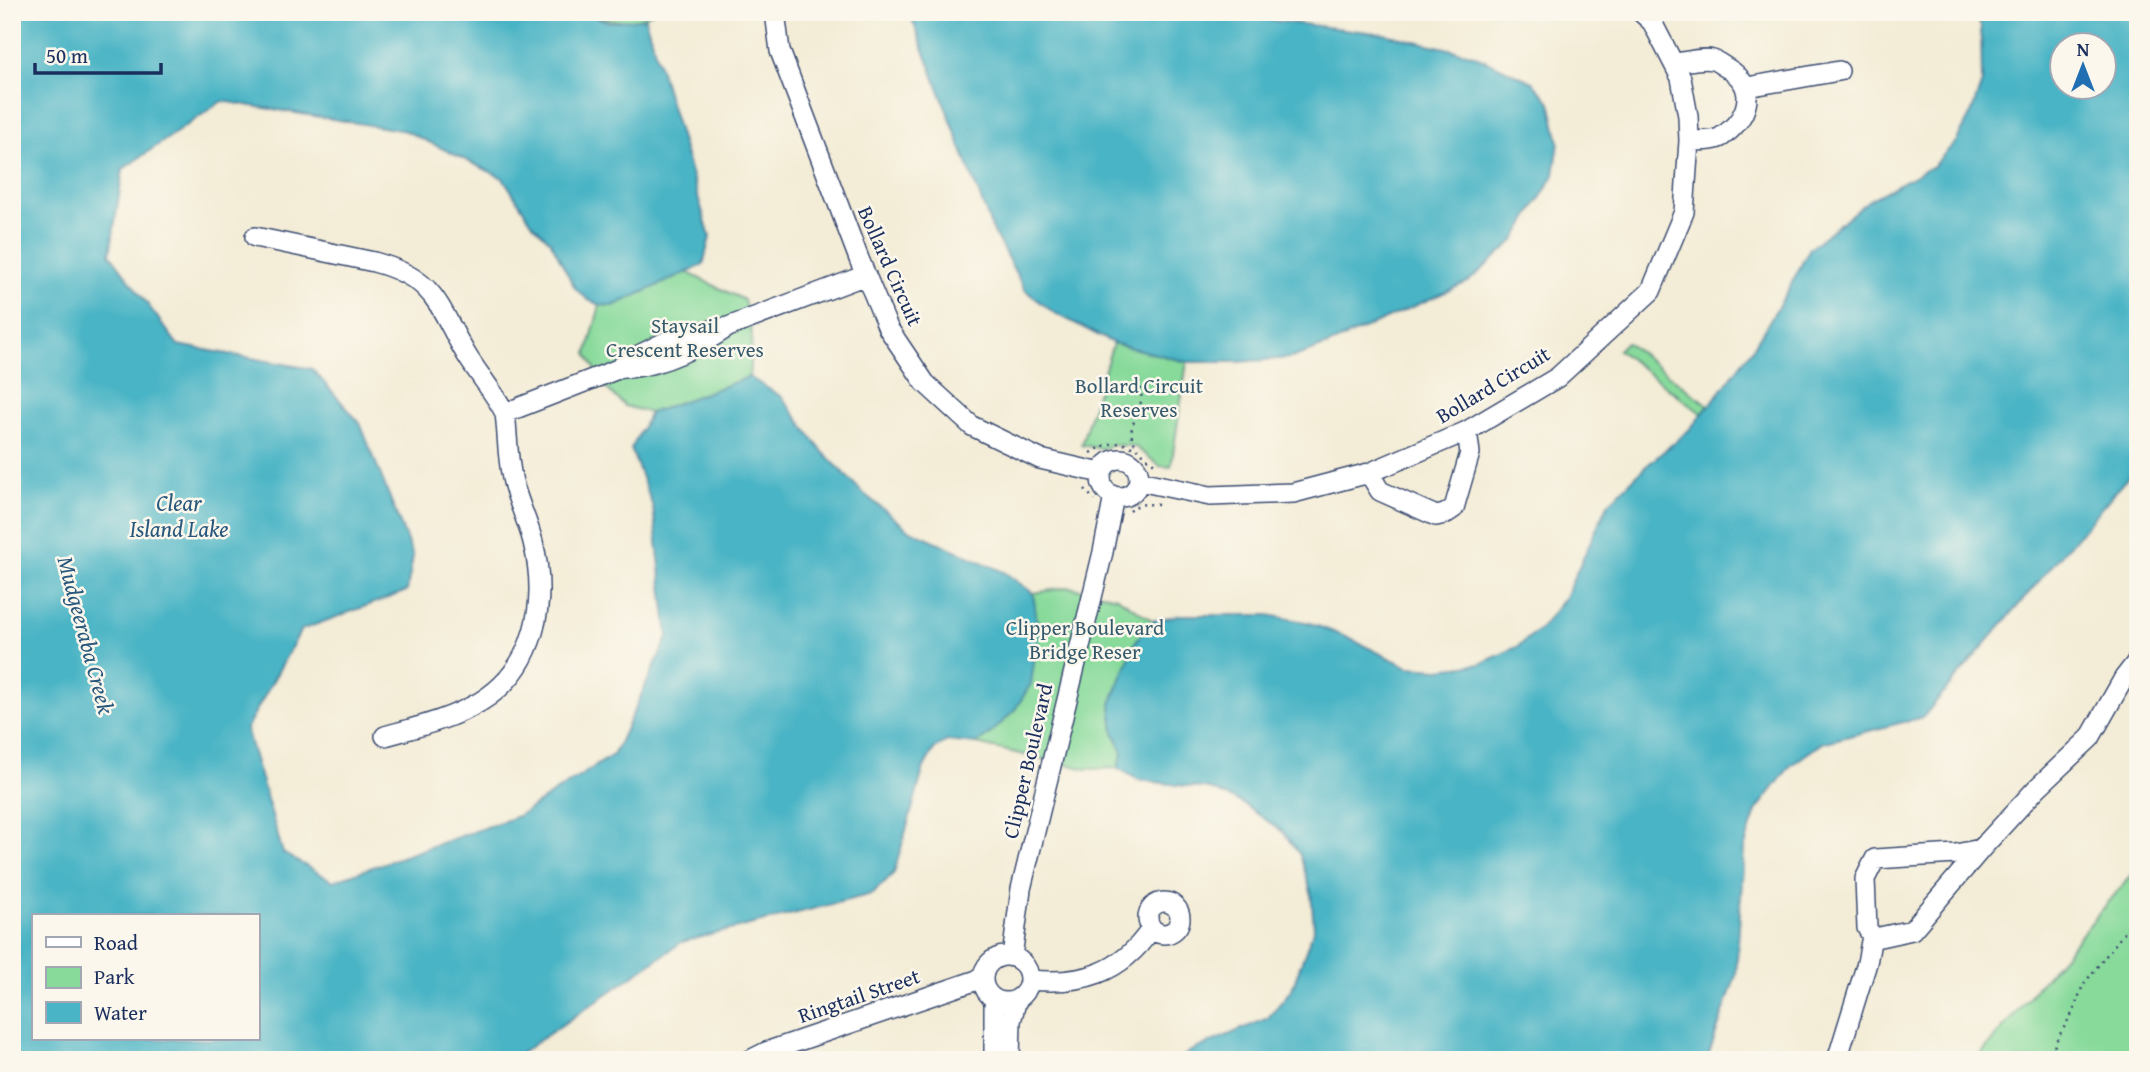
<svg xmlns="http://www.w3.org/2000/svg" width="2150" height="1072" font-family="'Gentium Book Plus',serif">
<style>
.green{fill:#88da9b;stroke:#52847c;stroke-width:2}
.water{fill:#48b4c5;stroke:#327292;stroke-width:2;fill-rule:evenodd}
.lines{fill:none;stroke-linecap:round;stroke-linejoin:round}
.minor-casing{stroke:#3b4b70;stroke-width:22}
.path{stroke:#3b4b70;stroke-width:2.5;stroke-dasharray:2 5;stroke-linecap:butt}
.minor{stroke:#fff;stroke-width:19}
.labels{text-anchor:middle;stroke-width:5;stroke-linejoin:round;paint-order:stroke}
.street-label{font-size:21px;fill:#1b2f5e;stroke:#fbf7ec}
.park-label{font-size:21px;fill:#365a6d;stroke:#fbf7ec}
.water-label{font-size:23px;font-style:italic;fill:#28577d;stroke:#fbf7ec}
</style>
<rect width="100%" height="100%" fill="#fbf7ec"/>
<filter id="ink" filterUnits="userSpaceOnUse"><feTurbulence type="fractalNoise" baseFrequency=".0143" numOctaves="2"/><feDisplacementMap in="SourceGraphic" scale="14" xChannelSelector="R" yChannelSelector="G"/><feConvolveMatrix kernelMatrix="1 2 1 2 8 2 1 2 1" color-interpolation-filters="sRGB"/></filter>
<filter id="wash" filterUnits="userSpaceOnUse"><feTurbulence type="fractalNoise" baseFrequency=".00686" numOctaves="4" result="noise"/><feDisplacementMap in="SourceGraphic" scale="28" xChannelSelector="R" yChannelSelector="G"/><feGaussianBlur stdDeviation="1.57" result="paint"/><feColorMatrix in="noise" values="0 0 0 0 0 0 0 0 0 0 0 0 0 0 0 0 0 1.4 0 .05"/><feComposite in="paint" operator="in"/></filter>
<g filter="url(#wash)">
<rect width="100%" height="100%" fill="#f3ecd6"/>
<!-- green -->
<path class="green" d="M579 12H653C632 28 603 19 579 12Z
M686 272 744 300 752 336 749 377 650 413 625 406 605 387 587 354 600 305 613 306Z
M1626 342 1709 406 1702 414 1618 350Z
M1113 343 1187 362 1171 467 1160 466 1134 446 1111 445 1102 449 1081 445Z
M1069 587 1117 597 1153 621 1136 641 1111 704 1114 732 1123 752 1118 768 1087 769 976 744 1014 711 1038 632 1033 593Z
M2138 867V1060H1976Z"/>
<!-- water -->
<path class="water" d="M12 12H579L610 22 645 18 710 237 703 265 613 306 600 305 588 300 575 288 551 242 533 224 503 178 406 131 222 101 123 169 110 254 178 345 312 369 360 423 413 556 407 591 301 630 246 729 283 853 333 881 518 816 614 754 668 637 653 507 631 449 650 413 749 377 782 397 822 451 863 493 908 529 1004 572 1033 593 1038 632 1031 684 1014 711 990 734 976 744 947 741 934 749 924 767 894 873 872 894 682 942 511 1060H12ZM33 916H257V1039H33Z
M914 12H1243L1260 19 1385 34 1471 54 1533 82 1550 102 1559 142 1554 175 1515 240 1468 282 1328 345 1291 358 1238 362H1187L1113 343 1053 312 1025 290 993 231 912 19Z
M1974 12H2138V465L1923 717 1822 743 1791 765 1756 811 1744 849 1736 975 1707 1060H1178L1191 1051 1268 1018 1292 989 1314 928 1311 892 1300 855 1283 832 1242 803 1210 789 1139 780 1118 768 1123 752 1114 732 1111 704 1136 641 1153 621 1179 615H1268L1310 623 1346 637 1408 667 1440 669 1480 664 1517 647 1541 628 1565 597 1608 504 1644 468 1690 429 1721 391 1753 348 1788 290 1810 248 1869 200 1933 166 1956 142 1971 114 1982 82 1981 27ZM2062 46H2104V88H2062Z"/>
</g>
<g filter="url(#ink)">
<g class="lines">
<defs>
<path id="minor" d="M775 12 780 51 859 259 888 328 925 383 972 426 1040 459 1101 473
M1675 63C1686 62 1702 57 1713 60 1717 61 1723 66 1727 68 1760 87 1748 119 1721 137 1713 142 1698 140 1689 141
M1747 87 1839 71
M255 237 374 262C437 279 437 305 466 354 478 374 494 392 505 413
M629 368C666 364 698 347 728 327L866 275
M1101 478a19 19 0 1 1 38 0a19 19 0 1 1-38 0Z
M1369 473 1380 491 1436 516 1445 514 1454 508 1470 453 1467 431
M1139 481 1210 496 1293 493 1369 473 1467 431 1558 377 1651 291 1684 212 1689 141 1688 116 1681 78 1652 22 1641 12
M385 736C417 727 451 719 480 702 536 668 548 602 533 542 528 522 518 502 513 482 507 459 508 436 505 413L618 369 635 357 669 340 705 331 728 327
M1981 849 1956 854 1875 859 1865 879 1867 928 1872 936 1880 937 1912 930 1981 849 2037 788 2090 738 2124 678 2138 660
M1148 918a16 16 0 1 1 32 0a16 16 0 1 1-32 0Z
M983 979a23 23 0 1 1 46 0a23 23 0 1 1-46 0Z
M1012 957 1021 889 1103 552 1114 496
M1030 980C1081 985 1121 974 1151 929
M750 1060 766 1052 983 978
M994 1060V999
M1010 1060 1011 1021 1017 999
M1837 1060 1867 963 1872 936"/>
</defs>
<!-- minor casing -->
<use href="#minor" class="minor-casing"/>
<!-- path -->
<path class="path" d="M1139 381C1152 424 1104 425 1157 466
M1091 453C1107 443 1118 439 1136 449
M1085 489 1094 500
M1130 511C1139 502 1148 504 1159 505
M2050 1060 2056 1041 2073 1012 2083 985 2138 915"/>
<!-- minor -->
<use href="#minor" class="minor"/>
</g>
</g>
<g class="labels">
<!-- street labels -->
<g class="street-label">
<text transform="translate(890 266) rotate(66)" y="7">Bollard Circuit</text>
<text transform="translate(1493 385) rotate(-31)" y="7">Bollard Circuit</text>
<text transform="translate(1028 761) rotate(-77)" y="7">Clipper Boulevard</text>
<text transform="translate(859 996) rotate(-19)" y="7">Ringtail Street</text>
</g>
<!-- park labels -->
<g class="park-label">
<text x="685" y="333">Staysail<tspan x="685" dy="24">Crescent Reserves</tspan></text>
<text x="1139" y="393">Bollard Circuit<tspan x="1139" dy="24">Reserves</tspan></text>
<text x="1085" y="635">Clipper Boulevard<tspan x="1085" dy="24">Bridge Reser</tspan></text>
</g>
<!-- water labels -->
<g class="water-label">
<text x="179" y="511">Clear<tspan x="179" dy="26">Island Lake</tspan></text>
<text transform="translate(86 635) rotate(75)" y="8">Mudgeeraba Creek</text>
</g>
</g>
<!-- margin -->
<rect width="2150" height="1072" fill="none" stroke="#fbf7ec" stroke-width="42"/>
<!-- legend -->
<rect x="32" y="914" width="228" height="126" fill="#fbf7ec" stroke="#a1a7b3" stroke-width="2"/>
<rect x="46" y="937" width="35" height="10" fill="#ffffff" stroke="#a1a7b3" stroke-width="2"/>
<text x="94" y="950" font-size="21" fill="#1b2f5e">Road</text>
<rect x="46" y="967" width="35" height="21" fill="#88da9b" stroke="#a1a7b3" stroke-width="2"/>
<text x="94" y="984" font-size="21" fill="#1b2f5e">Park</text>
<rect x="46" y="1002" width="35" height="21" fill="#48b4c5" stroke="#a1a7b3" stroke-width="2"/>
<text x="94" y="1020" font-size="21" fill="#1b2f5e">Water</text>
<!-- north arrow -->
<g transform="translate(2083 66)"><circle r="33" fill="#fbf7ec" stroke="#a1a7b3" stroke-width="2"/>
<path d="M0-5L12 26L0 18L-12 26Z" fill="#1f6fb2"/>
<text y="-10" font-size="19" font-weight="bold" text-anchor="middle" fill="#1b2f5e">N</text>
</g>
<!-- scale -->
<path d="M35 63v10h126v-10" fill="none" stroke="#1b2f5e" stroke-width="3.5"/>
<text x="46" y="63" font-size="21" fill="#1b2f5e" stroke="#fbf7ec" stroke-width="5" paint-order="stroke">50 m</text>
</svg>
